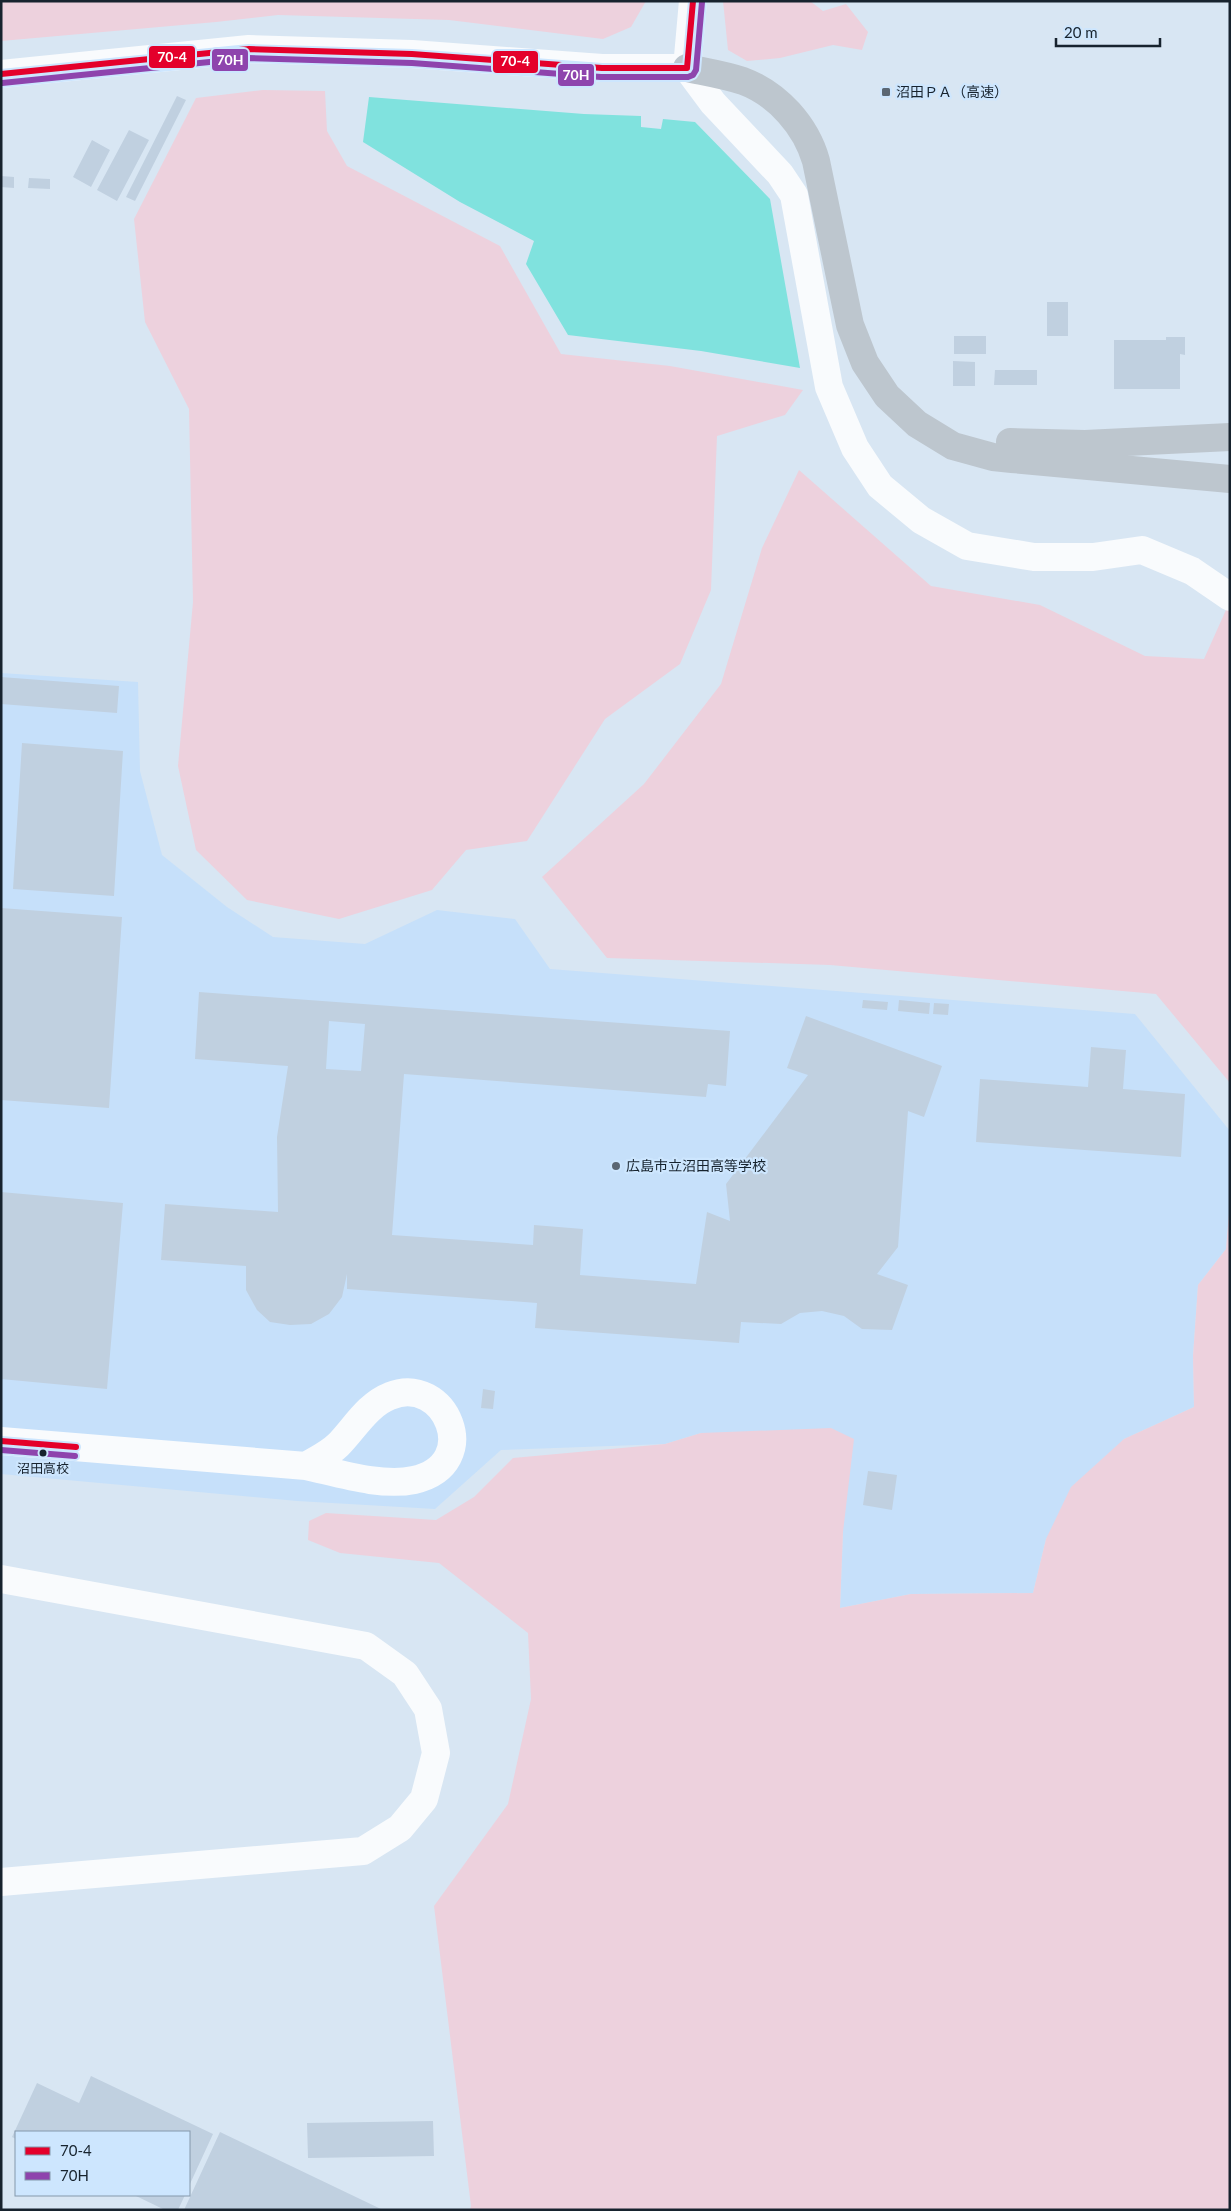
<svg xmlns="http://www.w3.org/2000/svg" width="1231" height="2211" font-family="Lato,'Noto Sans JP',sans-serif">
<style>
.built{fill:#c6e0fa}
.green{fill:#edd1dd}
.water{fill:#80e2de}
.building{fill:#c0d0e0;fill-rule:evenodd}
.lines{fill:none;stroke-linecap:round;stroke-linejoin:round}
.minor{stroke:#f9fbfd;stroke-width:28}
.highway{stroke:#bdc6ce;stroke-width:28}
.bus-1-casing{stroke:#cde6fe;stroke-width:10}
.bus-2-casing{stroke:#cde6fe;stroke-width:10}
.bus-1{stroke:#e4002b;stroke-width:6}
.bus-2{stroke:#8e44ad;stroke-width:6}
.poi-dot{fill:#5b6773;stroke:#cde6fe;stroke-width:2}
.bus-dot{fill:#17232e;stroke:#cde6fe;stroke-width:2}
.labels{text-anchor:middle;stroke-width:4.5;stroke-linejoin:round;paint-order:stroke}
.bus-label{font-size:13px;fill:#17232e;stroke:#cde6fe}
.poi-label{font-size:14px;fill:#17232e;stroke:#cde6fe;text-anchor:start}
.line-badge{stroke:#cde6fe;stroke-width:2}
.badge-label{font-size:14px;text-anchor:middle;font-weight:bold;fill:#fff}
</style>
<rect width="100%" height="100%" fill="#d8e6f3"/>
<!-- built -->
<path class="built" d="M1 673 138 682 140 771 162 855 227 907 273 937 365 944 437 910 515 919 550 969 1135 1014 1230 1131V1202L1226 1249 1198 1285 1193 1356 1194 1407 1124 1439 1046 1539 1033 1593 911 1594 840 1608 843 1532 701 1433 665 1444 501 1450 435 1509 297 1501 1 1474Z"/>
<!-- green -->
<path class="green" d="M3 1H646L631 27 603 39 449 20 278 15 216 22 1 41V2Z
M723 1H810L823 11 846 4 868 32 862 50 833 45 780 58 747 61 728 50Z
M263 90 325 91 327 131 347 166 500 246 561 354 670 366 803 390 785 415 717 436 711 590 680 664 605 719 527 841 466 850 432 890 339 919 247 900 196 850 178 766 193 602 189 409 145 322 134 219 196 98Z
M799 470 931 586 1040 605 1145 656 1204 659 1230 601V1083L1156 994 830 965 607 958 542 877 644 784 721 684 762 548Z
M1230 1202V2210H470L471 2206 434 1906 508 1804 531 1699 528 1633 439 1563 340 1553 308 1540 309 1521 326 1513 436 1520 474 1497 513 1458 665 1444 701 1433 831 1428 854 1439 843 1532 840 1608 911 1594 1033 1593 1046 1539 1071 1487 1124 1439 1194 1407 1193 1356 1198 1285 1226 1249Z"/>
<!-- water -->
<path class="water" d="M369 97 584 114 641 116V127L661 129 663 119 695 122 770 199 800 368 701 351 568 335 526 264 534 241 460 202 363 142Z"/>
<!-- building -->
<path class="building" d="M177 96 186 100 135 201 126 197Z
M129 130 149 140 117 201 97 190Z
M92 140 110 150 91 187 73 177Z
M1 176 14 177V188L1 187Z
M29 178 50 179V189L28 188Z
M1047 302H1068V336H1047Z
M954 336H986V354H954Z
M1166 337H1185V355L1180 354V389H1114V340H1166Z
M953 361 975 362V386H953Z
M995 370H1037V385H994Z
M1 677 119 686 117 713 1 704Z
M22 743 123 751 114 896 13 889Z
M1 908 122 917 109 1108 1 1100Z
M199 992 730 1031 726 1086 708 1084 706 1097 404 1074 392 1235 533 1245 534 1225 583 1229 580 1275 696 1284 707 1212 730 1221 726 1184 808 1075 787 1068 806 1016 942 1066 924 1117 908 1111 898 1247 877 1274 908 1285 892 1330 862 1329 844 1316 822 1311 800 1313 781 1324 741 1322 739 1343 535 1328 537 1303 347 1289V1274L342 1297 329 1314 311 1324 290 1325 270 1322 257 1310 246 1290V1266L161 1260 165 1204 278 1212 277 1137 288 1066 195 1059ZM329 1021 365 1024 361 1071 326 1069Z
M863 1000 888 1002 887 1010 862 1008Z
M899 1000 930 1003 929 1014 898 1011Z
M934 1003 949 1004 948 1015 933 1014Z
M1091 1047 1126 1050 1123 1089 1185 1094 1181 1157 976 1142 980 1079 1088 1087Z
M1 1192 123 1203 107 1389 1 1379Z
M483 1389 495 1391 493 1409 481 1408Z
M868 1471 897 1475 892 1510 863 1505Z
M91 2076 213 2134 189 2186V2132H16V2139L12 2137 37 2083 79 2103Z
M433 2121 434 2156 308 2158 307 2123Z
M220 2132 383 2210H184Z
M134 2195H185L178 2210H165Z"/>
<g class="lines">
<!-- minor -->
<path class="minor" d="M693 1 687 68 713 103 780 174 794 195 829 387 855 448 880 486 921 520 967 546 1034 557H1093L1142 550 1192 571 1230 597
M1 74 249 49 412 54 602 68H687
M1 1441 306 1466C316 1460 329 1454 338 1445 354 1429 367 1405 390 1396 445 1373 485 1464 414 1480 381 1487 338 1473 306 1466
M1 1579 366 1646 405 1674 428 1709 436 1753 424 1799 400 1828 363 1851 1 1882"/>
<!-- highway -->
<path class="highway" d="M687 68C706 72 725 75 743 81 778 94 806 126 816 161L850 325 865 363 887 396 917 424 953 446 993 457 1012 459 1230 479
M1010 442 1085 444 1230 437"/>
<defs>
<path id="bus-1" d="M687 68 693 1
M1 74 249 49 412 54 602 68H687
M1 1441 76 1447"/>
<path id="bus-2" d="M2 83 249 58 412 63 601 77H688L693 75 696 70 702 2
M1 1450 75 1456"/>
</defs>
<!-- bus-1 casing -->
<use href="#bus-1" class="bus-1-casing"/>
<!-- bus-2 casing -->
<use href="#bus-2" class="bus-2-casing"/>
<!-- bus-1 -->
<use href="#bus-1" class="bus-1"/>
<!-- bus-2 -->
<use href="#bus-2" class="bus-2"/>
</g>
<!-- markers -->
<g class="poi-dot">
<rect x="881" y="87" width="10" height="10" rx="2.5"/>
<circle cx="616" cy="1166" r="5"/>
</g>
<circle class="bus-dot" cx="43" cy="1453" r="4.5"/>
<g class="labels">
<!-- bus labels -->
<g class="bus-label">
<text x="43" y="1473">沼田高校</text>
</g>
<!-- poi labels -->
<g class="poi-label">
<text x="896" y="97">沼田ＰＡ（高速）</text>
<text x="626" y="1171">広島市立沼田高等学校</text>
</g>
</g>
<g class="line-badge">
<rect x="148" y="45" width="48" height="24" rx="5" fill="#e4002b"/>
<rect x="211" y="48" width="38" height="24" rx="5" fill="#8e44ad"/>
<rect x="492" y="50" width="47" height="24" rx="5" fill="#e4002b"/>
<rect x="557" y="63" width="38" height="24" rx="5" fill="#8e44ad"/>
</g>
<g class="badge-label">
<text x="172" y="62">70-4</text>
<text x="230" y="65">70H</text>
<text x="515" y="66">70-4</text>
<text x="576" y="80">70H</text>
</g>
<!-- border -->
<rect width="1231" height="2211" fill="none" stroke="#17232e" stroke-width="5"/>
<!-- legend -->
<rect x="15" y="2131" width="175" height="65" fill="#cde6fe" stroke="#8498ab"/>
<rect x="25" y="2147" width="25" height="8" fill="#e4002b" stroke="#8498ab"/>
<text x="60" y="2156" font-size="15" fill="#17232e">70-4</text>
<rect x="25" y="2172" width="25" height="8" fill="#8e44ad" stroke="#8498ab"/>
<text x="60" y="2181" font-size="15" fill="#17232e">70H</text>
<!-- scale -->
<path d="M1056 38v8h104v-8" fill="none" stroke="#17232e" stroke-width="2.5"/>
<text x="1064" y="38" font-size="15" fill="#17232e" stroke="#cde6fe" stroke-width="4" paint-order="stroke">20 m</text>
</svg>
